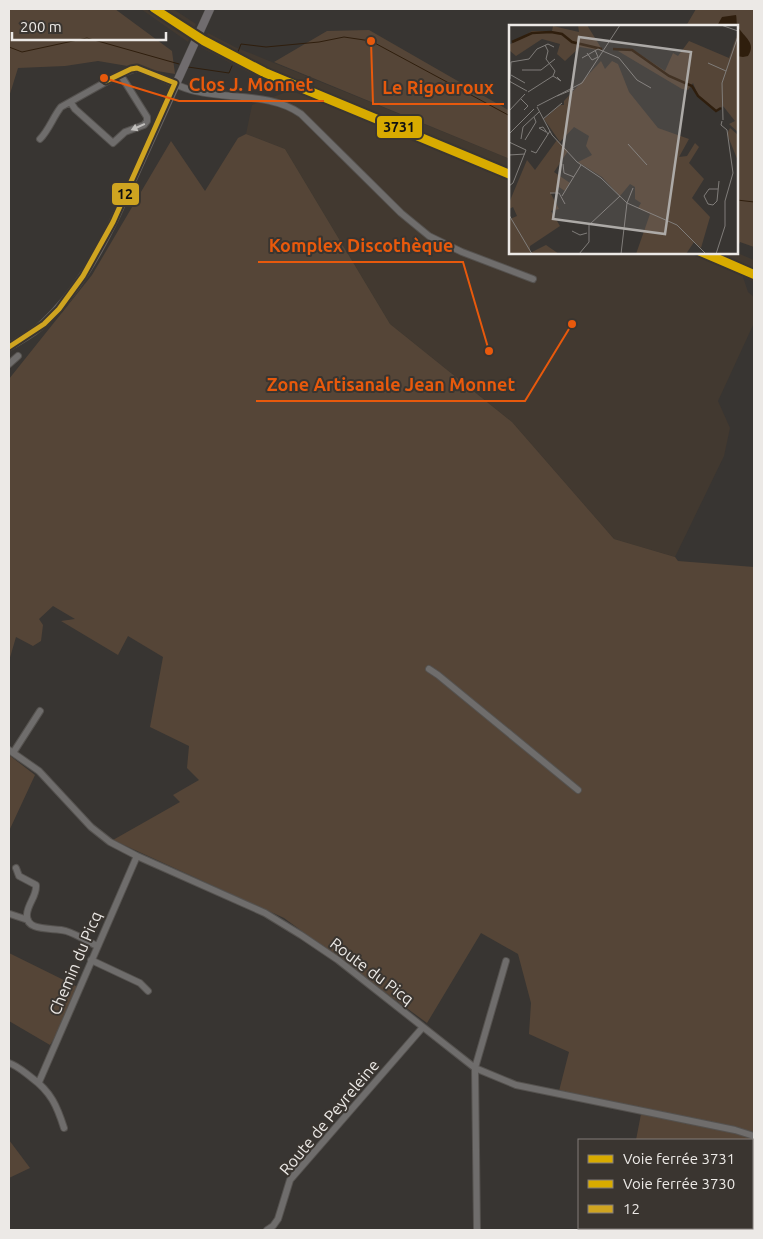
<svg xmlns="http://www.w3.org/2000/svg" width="763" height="1239" font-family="Ubuntu,sans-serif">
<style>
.built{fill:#423930}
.green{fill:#554537}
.water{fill:#2f1e0d}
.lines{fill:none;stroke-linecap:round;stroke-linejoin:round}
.stream{stroke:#2f1e0d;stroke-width:1}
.minor-casing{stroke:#55524f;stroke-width:8}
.major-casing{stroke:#55524f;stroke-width:9}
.minor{stroke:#6f6d6c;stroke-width:6}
.major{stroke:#706c6e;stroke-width:8}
.bus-1-casing{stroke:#3a3530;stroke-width:9}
.bus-1{stroke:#cfa420;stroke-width:5}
.rail-1-casing{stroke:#3a3530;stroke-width:10}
.rail-2-casing{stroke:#3a3530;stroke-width:10}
.rail-1{stroke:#d8ab00;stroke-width:6}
.rail-2{stroke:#d8ab00;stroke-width:6}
.oneway{fill:#c0bebb}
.labels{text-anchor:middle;stroke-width:4;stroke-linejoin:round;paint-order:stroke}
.street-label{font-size:16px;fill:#ece9e6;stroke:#3a3530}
.inset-river{fill:none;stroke:#2f1e0d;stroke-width:2.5}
.inset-road{fill:none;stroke:#807d7a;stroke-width:1}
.view{fill:#adaaa7;fill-opacity:0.15;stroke:#adaaa7;stroke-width:2.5}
.inset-edge{fill:none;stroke:#ece9e6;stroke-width:2.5}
.leader{fill:none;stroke:#e8590c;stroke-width:2}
.callout-dot{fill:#e8590c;stroke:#3a3530;stroke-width:2}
.callout-label{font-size:18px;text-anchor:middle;font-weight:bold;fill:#e8590c;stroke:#3a3530;stroke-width:4;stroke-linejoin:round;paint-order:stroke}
.line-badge{stroke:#3a3530;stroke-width:2}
.pale-badge-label{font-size:14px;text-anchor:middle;font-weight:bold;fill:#111}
</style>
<rect width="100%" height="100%" fill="#383532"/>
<!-- built -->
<path class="built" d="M141 9H173L196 24 188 42Z
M208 33 235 47 510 159V252H735L754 260V282L743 277 748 292 754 297V323L718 401 730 428 724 456 675 557 614 539 512 422 390 324 285 149 246 134 252 105 289 91 246 71 200 47Z"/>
<!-- green -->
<path class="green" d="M9 9H115L172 51 175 74 98 61 65 66 18 68 9 97Z
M696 9H754V247L740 242 737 249V26H686Z
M369 30 510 111V159L274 62 327 31Z
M246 134 285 149 390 324 512 422 614 539 675 557 678 561 754 567V1230H618V1228H752V1140H636L641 1114 559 1091 569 1052 529 1034 531 1003 518 954 481 933 427 1023 284 918 113 840 180 802 173 795 199 780 187 768 189 746 150 727 163 657 128 636 118 655 61 621 75 619 53 606 39 619 43 625 41 641 33 646 16 637 9 661V379L92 275 171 141 205 191 238 138Z
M9 755 35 775 9 831Z
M9 953 82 989 78 1000 50 1045 9 1021Z
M9 1140 30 1168 9 1178Z"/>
<!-- water -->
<path class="water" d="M736 15C737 18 736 24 738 27 744 37 757 43 748 56L743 57 737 56V26H717L722 17Z"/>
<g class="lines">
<!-- stream -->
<path class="stream" d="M9 47 22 52 87 38 179 64
M238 52 241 44 266 47 319 42 344 37 371 41 510 116
M188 67 229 73 232 66
M737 200 754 202"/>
<defs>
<path id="minor" d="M71 103 75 109 113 143 125 132 144 125 147 121V117L120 74
M40 139C49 130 53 117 61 107L120 74 137 68C156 73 172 85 191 90 227 100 270 92 301 114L401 213 429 236 462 252 533 279
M9 364 18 356
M429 669 438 675 578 790
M9 750 39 771 91 827 110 842 137 856 265 913 301 935 338 960 475 1068 516 1085 735 1130 754 1136
M13 753 40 711
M16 868 19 876 36 885C37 896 28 903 27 914 25 933 55 927 66 931 76 934 87 941 97 946
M10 914 28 920
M91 960 140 983 148 991
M9 1063C18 1066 24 1072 32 1078 51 1092 57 1106 64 1128
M39 1082 137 856
M267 1230 273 1226 278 1219 290 1180 423 1027
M477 1230 475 1068 506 961"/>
<path id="major" d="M9 347C20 340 34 333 44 323 76 293 98 254 117 214L210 9"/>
</defs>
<!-- minor casing -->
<use href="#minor" class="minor-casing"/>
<!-- major casing -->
<use href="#major" class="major-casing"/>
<!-- minor -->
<use href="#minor" class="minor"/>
<!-- major -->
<use href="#major" class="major"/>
<defs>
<path id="bus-1" d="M9 347 44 324 59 309 83 276 113 222 175 83 137 68 131 69 106 81"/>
</defs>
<!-- bus-1 casing -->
<use href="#bus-1" class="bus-1-casing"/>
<!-- bus-1 -->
<use href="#bus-1" class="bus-1"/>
<defs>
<path id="rail-1" d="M157 9 204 39 265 71 510 173
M706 252 754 273"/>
<path id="rail-2" d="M153 9 203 42 264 74 510 176
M698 252 754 276"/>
</defs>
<!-- rail-1 casing -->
<use href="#rail-1" class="rail-1-casing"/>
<!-- rail-2 casing -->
<use href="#rail-2" class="rail-2-casing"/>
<!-- rail-1 -->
<use href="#rail-1" class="rail-1"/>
<!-- rail-2 -->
<use href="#rail-2" class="rail-2"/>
</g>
<!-- one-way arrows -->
<defs><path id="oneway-solid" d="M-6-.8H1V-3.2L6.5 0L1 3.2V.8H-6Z" transform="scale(1.25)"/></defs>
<use class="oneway" href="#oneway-solid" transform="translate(138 127) rotate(156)"/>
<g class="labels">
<!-- street labels -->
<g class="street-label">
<text transform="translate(75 963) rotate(-67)" y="6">Chemin du Picq</text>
<text transform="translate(372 971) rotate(37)" y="6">Route du Picq</text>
<text transform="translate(329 1117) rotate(-50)" y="6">Route de Peyreleine</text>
</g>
</g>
<!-- overview -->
<g transform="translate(509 25)">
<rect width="229" height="229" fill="#383532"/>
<path d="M69 0H78L94 26 71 22 56 36 48 29 51 19 33 14 7 31 0 25V20L23 6H43L44 1 70 7ZM229 7V107L220 99 226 96 214 81 208 86 189 70 184 58 179 65 173 64 109 26 123 24 156 46 164 28 169 31 180 16 220 33ZM92 36 96 44 103 36 109 39 120 67 149 103 180 114 170 132 178 131 186 118 190 122 180 138 195 154 183 173 201 192 192 223 185 217 177 229H127L141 189 129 183 132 178 126 174V162L121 159 111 171 93 152 69 137 83 130 77 121 80 111 65 102 51 117 35 94 51 80H55V76ZM221 103 229 110V136L218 109ZM48 115 59 126 45 147 61 158 56 166 50 162 48 167 42 169 50 184 42 186 51 201 21 221V228L37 220 50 229H0V191L1 194 8 191 4 182 0 184V178L18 135 26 145Z" fill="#554537"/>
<path class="inset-river" d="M3 17 23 8 42 7 53 9 63 17 93 24M104 24 123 25 160 51 183 61 189 71 207 86 212 83"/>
<path class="inset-road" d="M212 0 229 6M78 28 83 35 89 32 86 25M73 33 89 24 110 33 128 55 142 63M199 38 217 46M13 45H32L46 34M2 50 16 58M44 51 52 56 48 52M1 54 2 37 20 34 28 24 39 19 45 22M0 56 18 66M19 67 44 51 46 46 37 34 39 26 36 20M48 71 65 64M12 74 19 81 15 85M28 81 73 58 111 0M28 82 43 110 68 137 92 153 118 178 168 200 197 229M0 86 16 69M34 94 53 78M214 95 213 58 229 11M37 107 30 103 34 102 39 109M0 109 25 84M12 114 14 102 30 87M16 115 27 97 25 92M0 117 17 125 4 158 0 161M119 119 138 140M22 126 27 128 41 106M0 130 16 129M54 139 55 148 65 152M209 164H200L195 171 199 179 204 180 208 176 210 156M41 168H50L56 179M53 171 72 140M0 190 23 229M63 206 71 210 78 208M70 229 80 217V200L111 171M112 229 118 178 124 163M207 229 216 201V176L224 148 218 105 212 100 213 96"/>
<path class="view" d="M70 12 182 27 156 209 44 194Z"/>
<rect width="229" height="229" class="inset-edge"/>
</g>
<!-- callouts -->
<path class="leader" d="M104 78L179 101H324M371 41L373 104H504M489 351L463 262H258M572 324L525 401H256"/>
<g class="callout-dot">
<circle cx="104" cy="78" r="5"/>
<circle cx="371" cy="41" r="5"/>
<circle cx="489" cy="351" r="5"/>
<circle cx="572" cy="324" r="5"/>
</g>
<g class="callout-label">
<text x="251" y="91">Clos J. Monnet</text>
<text x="438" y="94">Le Rigouroux</text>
<text x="361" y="252">Komplex Discothèque</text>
<text x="391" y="391">Zone Artisanale Jean Monnet</text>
</g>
<g class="line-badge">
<rect x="376" y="115" width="47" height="24" rx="5" fill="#d8ab00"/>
<rect x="111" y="182" width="29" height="24" rx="5" fill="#cfa420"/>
</g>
<g class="pale-badge-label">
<text x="399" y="132">3731</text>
<text x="125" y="199">12</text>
</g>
<!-- border -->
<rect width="763" height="1239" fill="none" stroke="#ece9e6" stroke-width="20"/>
<!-- legend -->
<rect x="578" y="1139" width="175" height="90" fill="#3a3530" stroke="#817d79"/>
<rect x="588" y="1155" width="25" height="8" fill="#d8ab00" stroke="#817d79"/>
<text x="623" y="1164" font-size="15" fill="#ece9e6">Voie ferrée 3731</text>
<rect x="588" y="1180" width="25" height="8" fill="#d8ab00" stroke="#817d79"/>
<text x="623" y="1189" font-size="15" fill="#ece9e6">Voie ferrée 3730</text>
<rect x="588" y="1205" width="25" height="8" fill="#cfa420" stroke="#817d79"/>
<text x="623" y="1214" font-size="15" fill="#ece9e6">12</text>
<!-- scale -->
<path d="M12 32v8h154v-8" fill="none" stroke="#ece9e6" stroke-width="2.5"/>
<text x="20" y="32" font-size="15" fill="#ece9e6" stroke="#3a3530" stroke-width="4" paint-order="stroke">200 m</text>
</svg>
